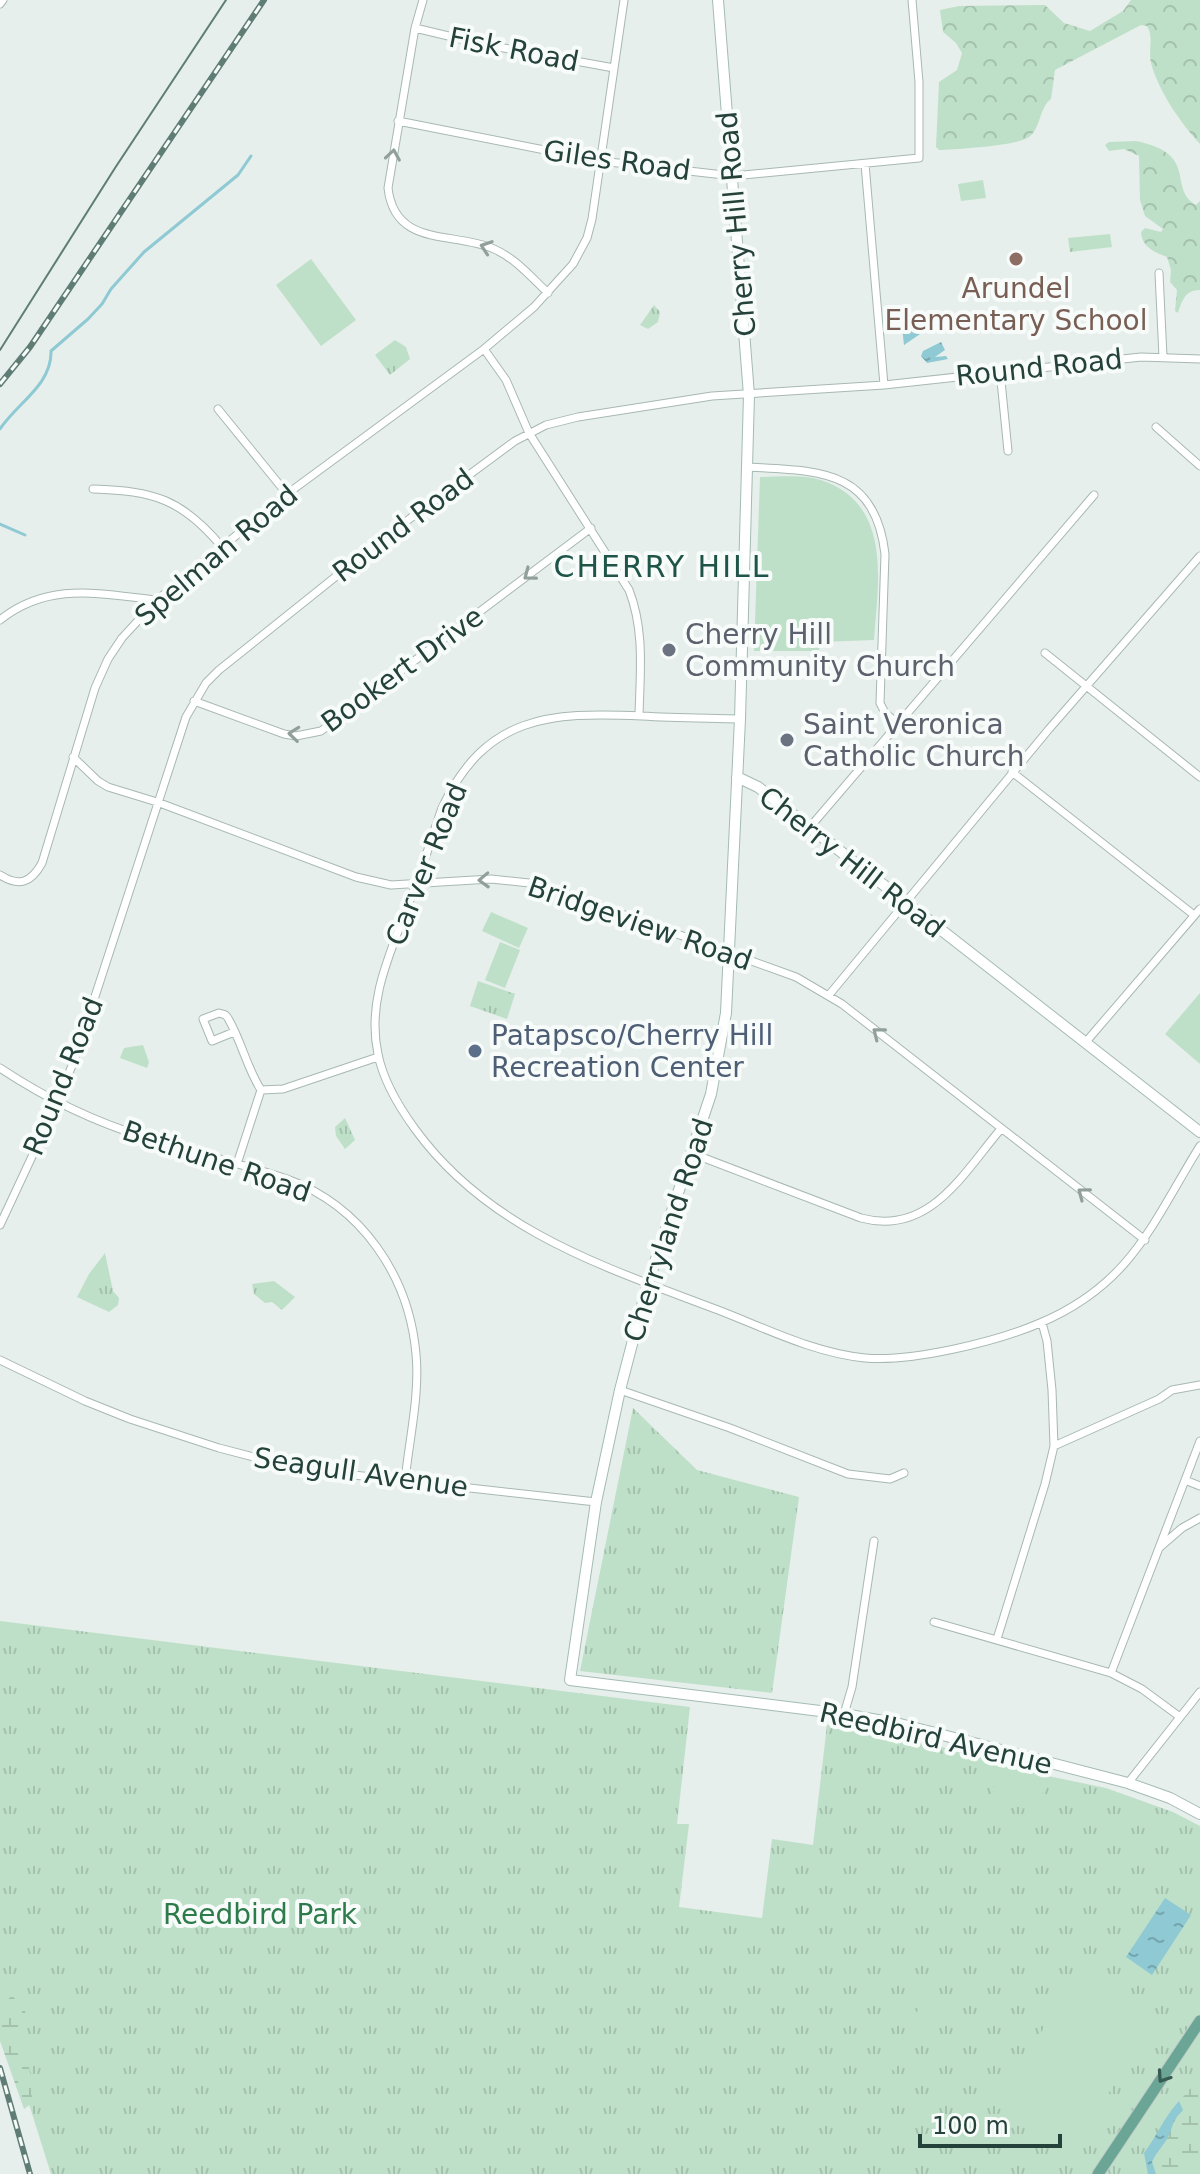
<svg xmlns="http://www.w3.org/2000/svg" width="1200" height="2174" font-family="'DejaVu Sans',sans-serif">
<style>
.grass{fill:url(#grass-tufts)}
.forest{fill:url(#forest-crowns)}
.wetland{fill:url(#wetland-marsh)}
.garden{fill:#bfe0c8}
.water{fill:url(#water-ripples)}
.lines{fill:none;stroke-linecap:round;stroke-linejoin:round}
.stream{stroke:#8ec9d4;stroke-width:3}
.street-casing{stroke:#a8b8b2;stroke-width:9}
.secondary-casing{stroke:#a4bbb3;stroke-width:12}
.primary-casing{stroke:#c2cac8;stroke-width:13}
.street{stroke:#fff;stroke-width:7}
.secondary{stroke:#fff;stroke-width:10}
.primary{stroke:#6aa596;stroke-width:11}
.tram{stroke:#5f7d75;stroke-width:2}
.rail-casing{stroke:#5f7d75;stroke-width:6}
.rail{stroke:#f7fbf9;stroke-width:3;stroke-dasharray:9;stroke-linecap:butt}
.oneway{stroke:#92a09c}
.oneway2{stroke:#365b51}
.education-dot{fill:#8d6e63;stroke:#f7fbf9;stroke-width:3}
.worship-dot{fill:#6b7280;stroke:#f7fbf9;stroke-width:3}
.service-dot{fill:#5c6f8a;stroke:#f7fbf9;stroke-width:3}
.labels{text-anchor:middle;stroke-width:8;stroke-linejoin:round;paint-order:stroke}
.street-label{font-size:28px;fill:#24423a;stroke:#f7fbf9}
.education-label{font-size:28px;fill:#785e54;stroke:#f7fbf9}
.worship-label{font-size:28px;fill:#5b616d;stroke:#f7fbf9;text-anchor:start}
.service-label{font-size:28px;fill:#4e5e75;stroke:#f7fbf9;text-anchor:start}
.park-label{font-size:28px;fill:#2d7a4b;stroke:#f7fbf9}
.neighbourhood-label{font-size:30px;letter-spacing:2px;fill:#1f5548;stroke:#f7fbf9}
</style>
<defs>
<pattern id="grass-tufts" width="24" height="20" patternUnits="userSpaceOnUse" patternTransform="scale(2)"><rect width="24" height="20" fill="#bfe0c8"/><path d="M3 7l-1-3M5 7V3M7 7l1-3M15 17l-1-3M17 17v-4M19 17l1-3" fill="none" stroke="#a4c1ad"/></pattern>
<pattern id="forest-crowns" width="20" height="18" patternUnits="userSpaceOnUse" patternTransform="scale(2)"><rect width="20" height="18" fill="#bfe0c8"/><path d="M2 6a3 3 0 1 1 6 0M12 15a3 3 0 1 1 6 0" fill="none" stroke="#a4c1ad"/></pattern>
<pattern id="wetland-marsh" width="20" height="14" patternUnits="userSpaceOnUse" patternTransform="scale(2)"><rect width="20" height="14" fill="#bfe0c8"/><path d="M1 5h8M5 5V1M11 12h8M15 12V8" fill="none" stroke="#a4c1ad"/></pattern>
<pattern id="water-ripples" width="26" height="14" patternUnits="userSpaceOnUse" patternTransform="scale(2)"><rect width="26" height="14" fill="#8ec9d4"/><path d="M2 4q2-2 4 0t4 0M15 11q2-2 4 0t4 0" fill="none" stroke="#74a5ad"/></pattern>
</defs>
<rect width="100%" height="100%" fill="#e6efeb"/>
<!-- grass -->
<path class="grass" d="M983 180 986 198 961 201 958 184Z
M1110 234 1112 247 1070 252 1068 238Z
M654 305 660 312 658 322 648 329 640 325Z
M395 340 406 347 410 359 390 375 375 355Z
M478 981 515 994 507 1019 470 1006Z
M143 1045 149 1062 147 1068 120 1058 124 1048Z
M345 1118 355 1140 345 1149 336 1136 335 1127Z
M105 1253 113 1291 119 1298 118 1305 109 1312 77 1297 89 1274Z
M274 1281 295 1297 282 1310 272 1302 265 1303 254 1294 252 1284Z
M633 1408 697 1470 799 1497 772 1693 580 1671Z
M0 1621 690 1707 677 1824H689L679 1907 762 1918 772 1839 813 1845 827 1725 909 1738 1048 1776 1106 1788 1173 1812 1200 1826V2174H51L0 2012Z"/>
<!-- forest -->
<path class="forest" d="M1131 0H1200V144C1180 122 1159 92 1151 63 1148 50 1154 37 1147 26L1141 25 1055 70 1051 99C1039 108 1041 128 1029 137 1017 146 957 149 939 150L936 147 939 82 957 70 962 53 956 43 943 32 940 10 959 6 1045 5 1064 23 1090 31 1123 11Z
M1136 141C1200 154 1167 188 1196 205L1200 201V187V290C1185 290 1182 301 1178 313L1175 311 1177 290 1170 282 1171 270 1167 257C1154 252 1142 247 1141 232L1145 228 1161 232 1163 229 1145 216 1140 200 1139 156 1124 149 1109 151 1105 145 1109 142Z"/>
<!-- wetland -->
<path class="wetland" d="M12 1996 22 2005 26 2014C8 2028 26 2051 29 2068 32 2082 33 2092 31 2104L24 2109 0 2041V2005Z
M1197 2084 1200 2085V2164L1180 2174H1156L1152 2163C1156 2154 1163 2147 1166 2139 1174 2124 1168 2125 1183 2110L1178 2100C1187 2096 1187 2089 1197 2084Z"/>
<!-- garden -->
<path class="garden" d="M311 259 356 320 321 346 276 285Z
M760 477C779 477 803 474 821 480 893 504 878 582 874 640L820 642 819 651H754Z
M491 912 528 928 519 948 482 931Z
M500 942 520 950 505 988 485 980Z
M1200 993V1064L1165 1034Z
M999 1764 1047 1776 1038 1812 990 1800Z
M1084 1966 1159 2015 1069 2154 994 2105Z
M923 2002 933 2009 894 2071 884 2065Z"/>
<!-- water -->
<path class="water" d="M905 324H915L929 328 904 345 902 327Z
M941 342 945 350 935 357 946 356 948 359 927 363 921 356 923 351Z
M1165 1898 1191 1915 1152 1975 1126 1957Z
M1179 2101 1183 2110C1171 2122 1174 2126 1167 2139 1162 2147 1156 2153 1152 2162L1156 2174H1148L1144 2153C1157 2136 1164 2117 1179 2101Z"/>
<g class="lines">
<!-- stream -->
<path class="stream" d="M0 429C17 403 52 385 51 351L88 319 102 304 111 289 144 252 238 175 251 156
M0 524 25 535"/>
<defs>
<path id="street" d="M423 0 415 28 388 188C395 248 453 231 494 249 515 258 531 277 548 293
M0 4 3 0
M415 28 482 44 614 68
M398 121 600 161 733 176 919 158V82L912 0
M865 164 884 385
M1159 273 1163 357
M484 349 506 380 529 433 629 590C645 631 640 673 639 716
M1000 371 1008 451
M218 409 287 494
M1156 427 1200 466
M748 467C817 471 875 468 885 554L880 703 885 713 898 724
M93 489C154 491 182 499 222 547
M0 620C49 581 99 594 157 600
M1045 653 1200 777
M194 701 284 734 296 736 321 731 591 528
M740 719C707 718 674 718 642 716 549 712 486 715 442 808 431 839 422 870 410 900 392 950 366 999 378 1054 383 1080 399 1107 415 1129 489 1231 605 1267 718 1310 765 1328 814 1353 865 1358 912 1362 996 1342 1040 1323 1132 1284 1152 1223 1200 1146
M73 757 98 781 108 787 157 802 356 877 391 885 491 879 539 884 796 977 842 1004 1145 1240
M1012 772 1194 915
M810 827 1094 495
M0 875C19 887 31 883 42 863L95 688 108 659 122 638 157 600 287 494 484 349 534 307 573 264 587 238 592 219 624 0
M829 995 1049 729 1200 556
M234 1032 212 1041 203 1019 219 1013C225 1015 226 1014 229 1020 242 1043 247 1068 261 1090
M1085 1043 1200 909
M0 1068C45 1098 95 1122 147 1138 193 1153 241 1163 287 1179 362 1206 409 1276 416 1354 420 1395 409 1440 405 1481
M261 1090 283 1089 378 1057
M691 1153 861 1218C929 1236 962 1175 1000 1130
M237 1164 261 1090
M0 1225 57 1103 75 1058 186 717 206 683 219 670 389 534 515 441 546 425 578 417 712 396 884 385 1141 357 1200 359
M0 1360 85 1401 130 1419 219 1448 300 1469 596 1502
M620 1390 730 1428 848 1474 890 1479 904 1473
M1054 1446 1159 1399 1172 1390 1200 1385
M1185 1480 1200 1486
M1160 1547 1182 1528 1200 1518
M934 1622 1111 1673 1142 1689 1180 1717
M997 1639 1045 1484 1054 1446 1052 1390 1047 1341 1042 1323
M1111 1673 1200 1441
M844 1714 852 1687 874 1541
M1128 1783 1200 1692"/>
<path id="secondary" d="M718 0 749 395 740 719 726 1013 711 1094 648 1283 620 1390 596 1502 570 1680 844 1714 900 1724 1128 1783 1170 1798 1200 1814
M737 777 758 787 1200 1132"/>
<path id="primary" d="M1098 2174 1200 2021"/>
</defs>
<!-- street casing -->
<use href="#street" class="street-casing"/>
<!-- secondary casing -->
<use href="#secondary" class="secondary-casing"/>
<!-- primary casing -->
<use href="#primary" class="primary-casing"/>
<!-- street -->
<use href="#street" class="street"/>
<!-- secondary -->
<use href="#secondary" class="secondary"/>
<!-- primary -->
<use href="#primary" class="primary"/>
<!-- tram -->
<path class="tram" d="M0 350 115 168 226 0"/>
<defs>
<path id="rail" d="M0 384 30 347 264 0
M0 2068 30 2174"/>
</defs>
<!-- rail casing -->
<use href="#rail" class="rail-casing"/>
<!-- rail -->
<use href="#rail" class="rail"/>
</g>
<!-- one-way arrows -->
<defs><path id="oneway-chevron" d="M-2-3.5L2.5 0L-2 3.5" fill="none" stroke-width="1.6" stroke-linecap="round" stroke-linejoin="round" transform="scale(2)"/></defs>
<g class="oneway">
<use href="#oneway-chevron" transform="translate(393 155) rotate(-81)"/>
<use href="#oneway-chevron" transform="translate(486 247) rotate(-161)"/>
<use href="#oneway-chevron" transform="translate(529 575) rotate(143)"/>
<use href="#oneway-chevron" transform="translate(294 734) rotate(-174)"/>
<use href="#oneway-chevron" transform="translate(484 880) rotate(178)"/>
<use href="#oneway-chevron" transform="translate(878 1033) rotate(-142)"/>
<use href="#oneway-chevron" transform="translate(1083 1193) rotate(-143)"/>
</g>
<use class="oneway2" href="#oneway-chevron" transform="translate(1163 2077) rotate(124)"/>
<!-- markers -->
<circle class="education-dot" cx="1016" cy="259" r="8"/>
<g class="worship-dot">
<circle cx="669" cy="650" r="8"/>
<circle cx="787" cy="740" r="8"/>
</g>
<circle class="service-dot" cx="475" cy="1051" r="8"/>
<g class="labels">
<!-- street labels -->
<g class="street-label">
<text transform="translate(514 49) rotate(11)" y="10">Fisk Road</text>
<text transform="translate(617 160) rotate(8)" y="10">Giles Road</text>
<text transform="translate(736 224) rotate(-95)" y="10">Cherry Hill Road</text>
<text transform="translate(1039 367) rotate(-6)" y="10">Round Road</text>
<text transform="translate(403 525) rotate(-37)" y="10">Round Road</text>
<text transform="translate(216 555) rotate(-40)" y="10">Spelman Road</text>
<text transform="translate(402 669) rotate(-36)" y="10">Bookert Drive</text>
<text transform="translate(852 862) rotate(38)" y="10">Cherry Hill Road</text>
<text transform="translate(426 864) rotate(-68)" y="10">Carver Road</text>
<text transform="translate(640 923) rotate(19)" y="10">Bridgeview Road</text>
<text transform="translate(63 1076) rotate(-68)" y="10">Round Road</text>
<text transform="translate(217 1161) rotate(19)" y="10">Bethune Road</text>
<text transform="translate(668 1230) rotate(-72)" y="10">Cherryland Road</text>
<text transform="translate(361 1472) rotate(8)" y="10">Seagull Avenue</text>
<text transform="translate(936 1738) rotate(13)" y="10">Reedbird Avenue</text>
</g>
<!-- education labels -->
<g class="education-label">
<text x="1016" y="298">Arundel<tspan x="1016" dy="32">Elementary School</tspan></text>
</g>
<!-- worship labels -->
<g class="worship-label">
<text x="685" y="644">Cherry Hill<tspan x="685" dy="32">Community Church</tspan></text>
<text x="803" y="734">Saint Veronica<tspan x="803" dy="32">Catholic Church</tspan></text>
</g>
<!-- service labels -->
<g class="service-label">
<text x="491" y="1045">Patapsco/Cherry Hill<tspan x="491" dy="32">Recreation Center</tspan></text>
</g>
<!-- park labels -->
<g class="park-label">
<text x="260" y="1924">Reedbird Park</text>
</g>
<!-- neighbourhood labels -->
<g class="neighbourhood-label">
<text x="662" y="577">CHERRY HILL</text>
</g>
</g>
<!-- scale -->
<path d="M920 2134v12h140v-12" fill="none" stroke="#24423a" stroke-width="4"/>
<text x="932" y="2134" font-size="24" fill="#24423a" stroke="#f7fbf9" stroke-width="6" paint-order="stroke">100 m</text>
</svg>
